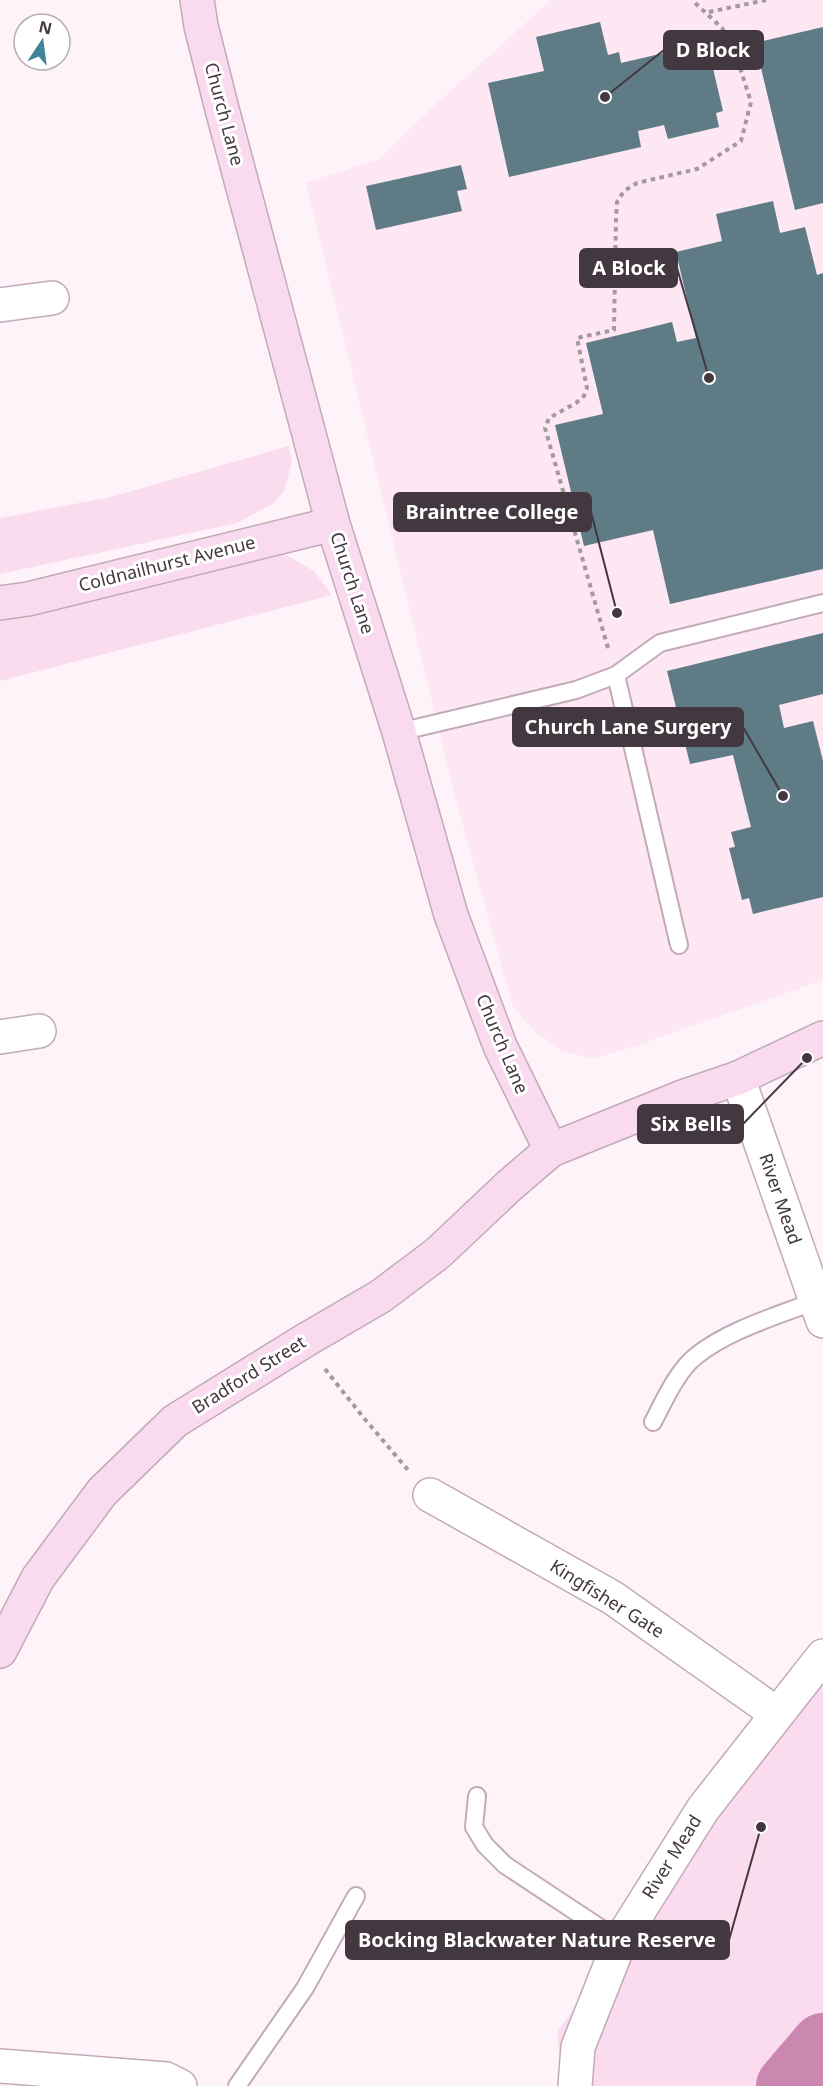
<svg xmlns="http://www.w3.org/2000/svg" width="823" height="2086" font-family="'Noto Sans',sans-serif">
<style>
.built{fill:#fce7f3}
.green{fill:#fbdcee}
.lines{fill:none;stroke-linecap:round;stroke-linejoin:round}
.river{stroke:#ca88b1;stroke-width:64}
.building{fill:#5f7b85}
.lane-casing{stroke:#c3aab9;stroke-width:20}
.street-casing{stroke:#c3aab9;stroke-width:36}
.secondary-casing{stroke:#c3aab9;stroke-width:36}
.path{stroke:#a4999f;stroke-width:4;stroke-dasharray:4.5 4.5;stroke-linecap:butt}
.lane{stroke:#fff;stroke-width:16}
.street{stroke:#fff;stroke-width:33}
.secondary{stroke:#fadaef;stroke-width:33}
.labels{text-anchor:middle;stroke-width:6;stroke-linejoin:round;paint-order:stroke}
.street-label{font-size:18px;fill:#43383f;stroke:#fff}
.leader{fill:none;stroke:#43383f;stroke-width:2}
.callout-dot{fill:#43383f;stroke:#fff;stroke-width:2}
.callout{fill:#43383f;stroke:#43383f;stroke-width:2}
.callout-label{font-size:20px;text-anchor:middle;font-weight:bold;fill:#fff}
</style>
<rect width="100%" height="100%" fill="#fef3f9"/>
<!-- built -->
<path class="built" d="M551 0H823V980L638 1045 594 1059 562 1051 537 1034 513 1007 456 801 306 183 379 159 435 105Z"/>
<!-- green -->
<path class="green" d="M289 446 292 463 284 491 274 503 237 523 0 574V518L111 497Z
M270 550 288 556 314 571 332 595 0 681V621L130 590Z
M823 1650V2086H563L557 2033 800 1676Z"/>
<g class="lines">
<!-- river -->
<path class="river" d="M788 2086 823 2045"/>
</g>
<!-- building -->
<path class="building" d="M600 22 608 55 619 52 621 63 707 43 723 111 716 113 719 127 668 139 664 125 638 131 641 147 509 177 488 83 544 71 536 37Z
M823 27V203L795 210 755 43Z
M461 165 467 189 457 191 462 211 376 230 366 186Z
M773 201 780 233 805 227 817 275 823 273V569L670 604 653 530 584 546 555 425 603 414 586 343 672 322 677 342 696 338 676 252 722 241 716 214Z
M823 633V694L779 705 784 728 813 721 823 761V897L753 914 749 898 742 900 729 848 735 847 731 832 751 827 733 755 690 764 667 671Z"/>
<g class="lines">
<defs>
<path id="lane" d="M616 675 679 945
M399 732 576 690 616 675 660 643 823 603
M653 1422C664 1401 677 1371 696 1356 728 1330 777 1316 815 1301
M477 1796 474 1827 485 1845 505 1865 620 1941
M237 2086 305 1988 356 1896"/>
<path id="street" d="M0 305 52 298
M0 1037 39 1031
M738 1078 823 1321
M430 1495 613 1598 777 1714
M0 2066 166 2079 180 2086
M575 2086 578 2047 620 1941 703 1809 823 1656"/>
<path id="secondary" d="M197 0 201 26 222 109 333 524 399 732 451 915 500 1046 551 1150
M0 603 28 599 333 524
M0 1651 38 1578 102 1492 175 1421 304 1341 381 1296 438 1253 510 1185 551 1150 685 1096 738 1078 823 1038"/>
</defs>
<!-- lane casing -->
<use href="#lane" class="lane-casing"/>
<!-- street casing -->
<use href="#street" class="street-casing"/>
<!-- secondary casing -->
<use href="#secondary" class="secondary-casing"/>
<!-- path -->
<path class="path" d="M709 12 766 0
M608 648 545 428 549 418 576 403 584 396 587 388 577 338 614 330 616 219 617 202 624 191 637 183 697 169 741 141 751 102 733 46 722 28 692 0
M325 1369 363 1417 408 1470"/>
<!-- lane -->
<use href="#lane" class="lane"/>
<!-- street -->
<use href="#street" class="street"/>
<!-- secondary -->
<use href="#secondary" class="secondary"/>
</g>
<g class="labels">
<!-- street labels -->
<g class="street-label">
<text transform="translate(224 114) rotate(75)" y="6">Church Lane</text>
<text transform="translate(167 564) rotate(-14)" y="6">Coldnailhurst Avenue</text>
<text transform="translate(352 583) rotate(72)" y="6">Church Lane</text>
<text transform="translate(502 1044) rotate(67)" y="6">Church Lane</text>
<text transform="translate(780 1199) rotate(71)" y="6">River Mead</text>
<text transform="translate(249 1375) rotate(-32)" y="6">Bradford Street</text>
<text transform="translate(607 1599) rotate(32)" y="6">Kingfisher Gate</text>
<text transform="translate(672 1857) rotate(-58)" y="6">River Mead</text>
</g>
</g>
<!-- callouts -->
<path class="leader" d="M605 97L664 50M709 378L677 268M617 613L591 512M783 796L743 727M807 1058L743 1124M761 1827L729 1940"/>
<g class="callout-dot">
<circle cx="605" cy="97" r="6"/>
<circle cx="709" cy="378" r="6"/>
<circle cx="617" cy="613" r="6"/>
<circle cx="783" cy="796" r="6"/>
<circle cx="807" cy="1058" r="6"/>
<circle cx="761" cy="1827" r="6"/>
</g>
<g class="callout">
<rect x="664" y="31" width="99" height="38" rx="6"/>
<rect x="580" y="249" width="97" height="38" rx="6"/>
<rect x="394" y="493" width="197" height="38" rx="6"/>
<rect x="513" y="708" width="230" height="38" rx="6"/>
<rect x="638" y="1105" width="105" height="38" rx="6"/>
<rect x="346" y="1921" width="383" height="38" rx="6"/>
</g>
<g class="callout-label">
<text x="713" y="57">D Block</text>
<text x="629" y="275">A Block</text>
<text x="492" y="519">Braintree College</text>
<text x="628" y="734">Church Lane Surgery</text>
<text x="691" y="1131">Six Bells</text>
<text x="537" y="1947">Bocking Blackwater Nature Reserve</text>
</g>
<!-- north arrow -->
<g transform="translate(42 42) rotate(13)"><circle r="28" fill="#ffffff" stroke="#b4afb2" stroke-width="1.5"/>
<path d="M0-4.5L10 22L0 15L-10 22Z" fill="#438397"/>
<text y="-9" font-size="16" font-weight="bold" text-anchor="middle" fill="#43383f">N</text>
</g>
</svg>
